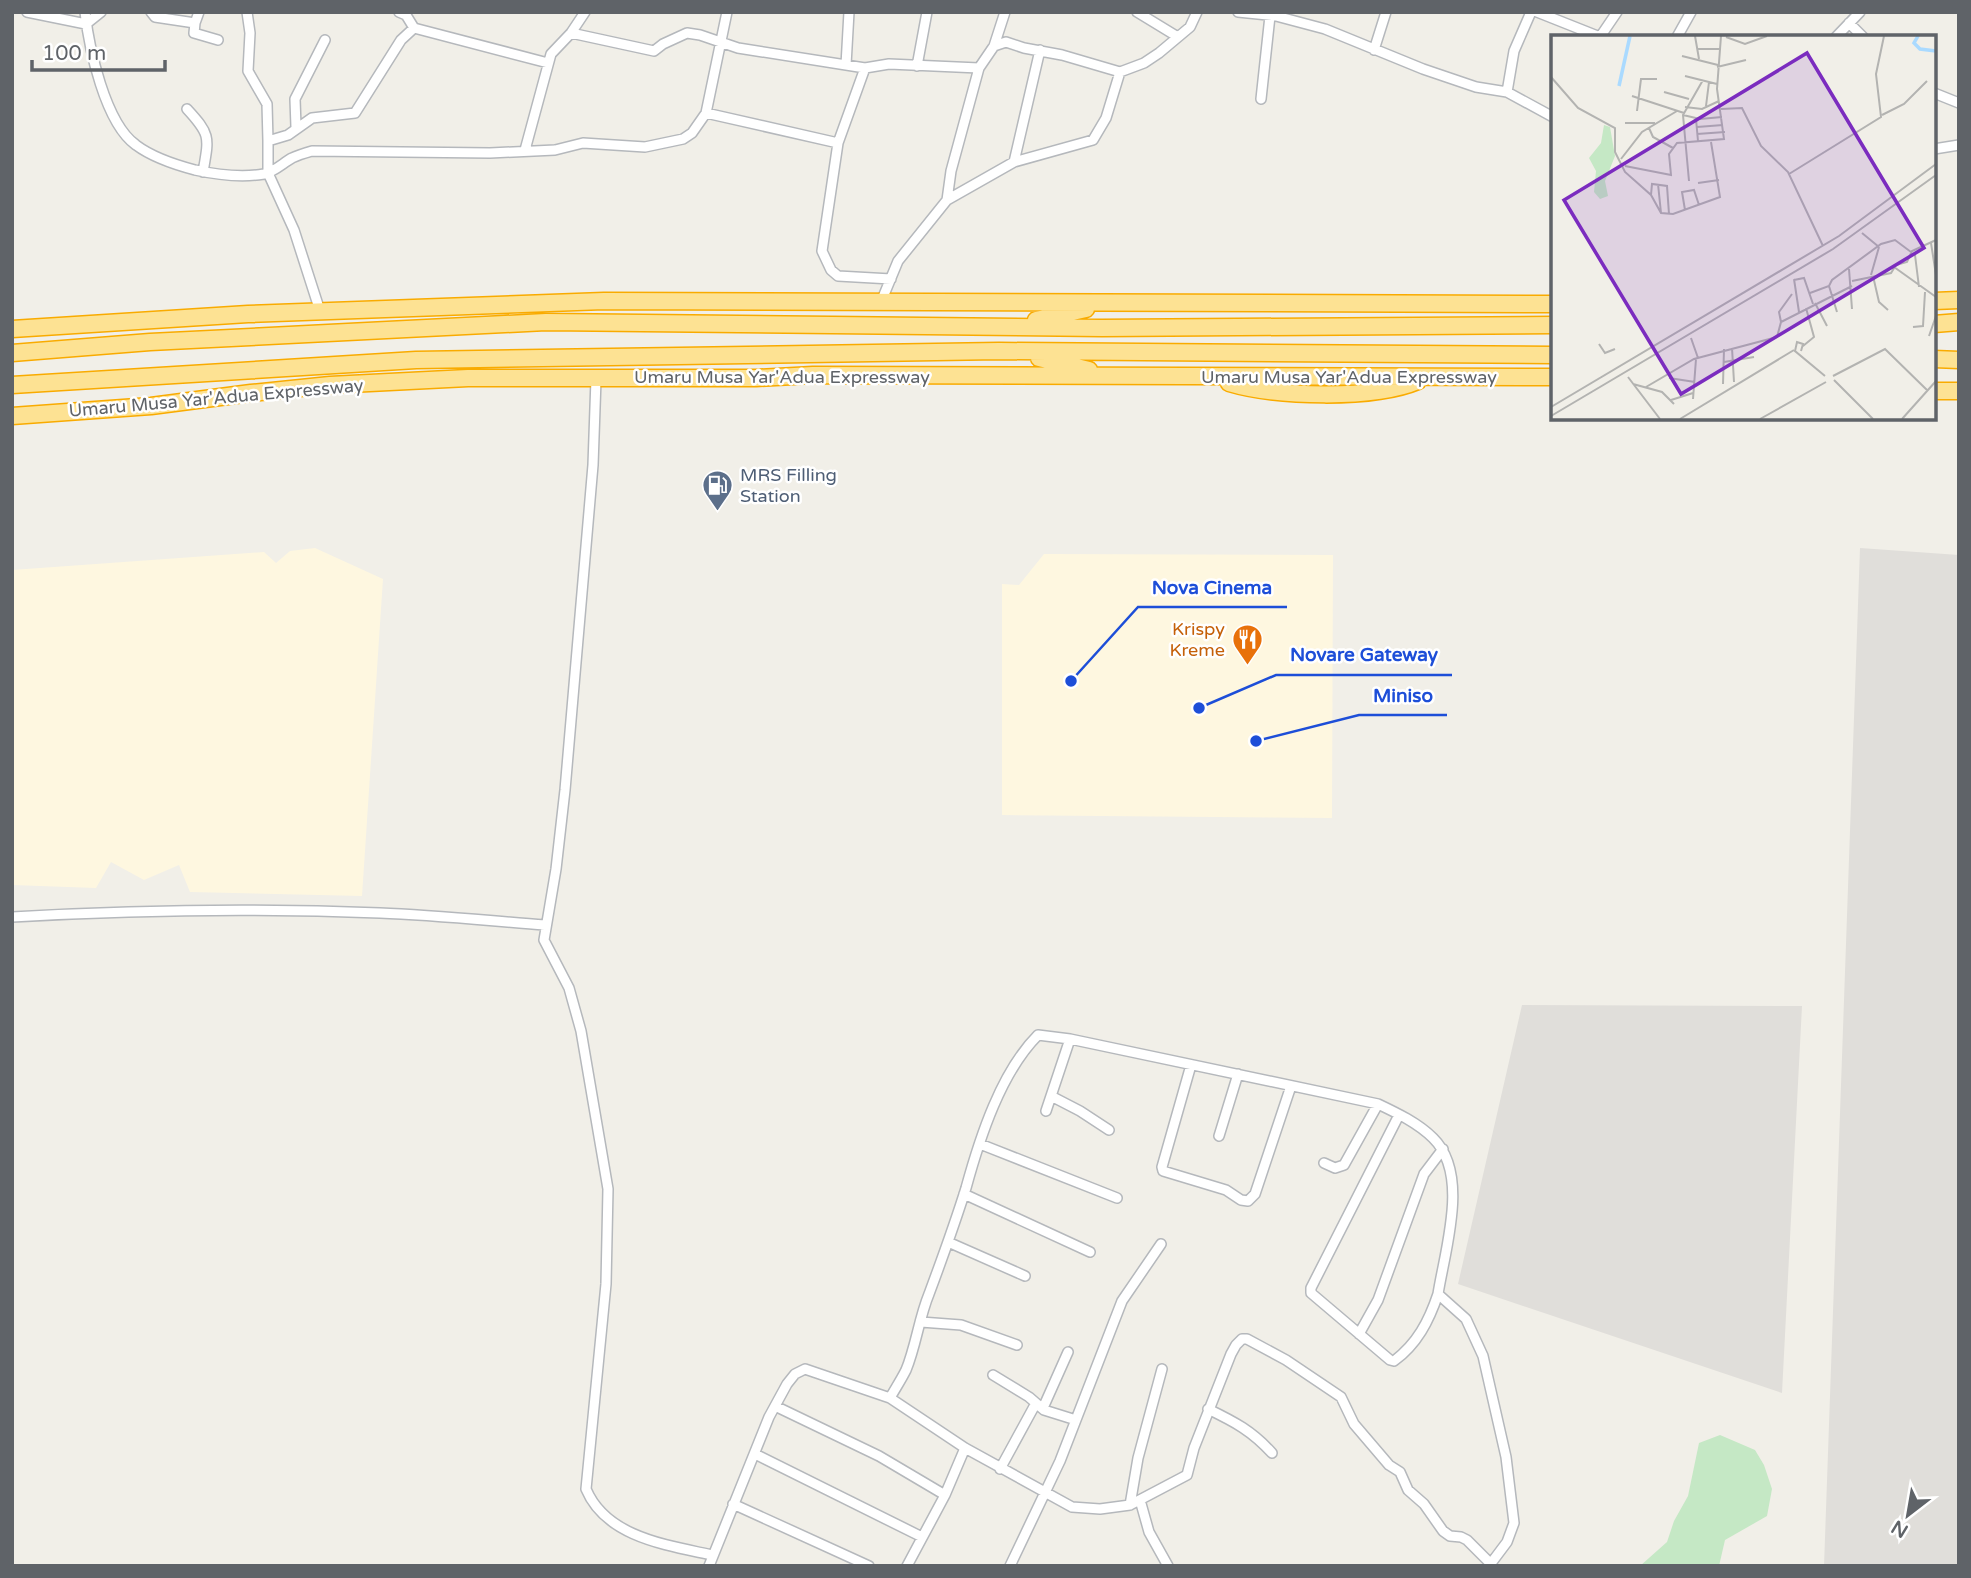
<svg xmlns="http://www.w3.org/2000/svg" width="1971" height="1578" font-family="'Varela Round',sans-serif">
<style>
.commercial{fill:#fef7e0}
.industrial{fill:#e0deda}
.green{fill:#c5e8c5}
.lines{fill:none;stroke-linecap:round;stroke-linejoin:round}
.street-casing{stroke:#b5b8bc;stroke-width:12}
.highway-casing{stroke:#f9ab00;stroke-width:19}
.street{stroke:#fff;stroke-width:9}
.highway{stroke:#fde293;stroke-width:16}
.labels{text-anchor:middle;stroke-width:5;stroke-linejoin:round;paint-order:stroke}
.street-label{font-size:18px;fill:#5f6368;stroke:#fff}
.service-label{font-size:18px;fill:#4e5e75;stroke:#fff;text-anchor:start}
.food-label{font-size:18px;fill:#c56008;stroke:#fff;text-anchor:end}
.inset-river{fill:none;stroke:#aadaff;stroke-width:3.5}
.inset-road{fill:none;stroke:#b3b3b1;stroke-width:2}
.view{fill:#7b2cbf;fill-opacity:0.15;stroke:#7b2cbf;stroke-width:3.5}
.inset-edge{fill:none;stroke:#5f6368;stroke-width:3.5}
.leader{fill:none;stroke:#1d4ed8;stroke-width:2.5}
.callout-dot{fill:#1d4ed8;stroke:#fff;stroke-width:2.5}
.callout-label{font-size:19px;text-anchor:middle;font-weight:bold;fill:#1d4ed8;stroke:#fff;stroke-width:5;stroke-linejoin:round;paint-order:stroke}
</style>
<rect width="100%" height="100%" fill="#f1efe8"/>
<!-- commercial -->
<path class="commercial" d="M315 548 383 579 362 896 190 892 179 865 144 880 111 862 96 888 12 885V570L264 552 276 563 290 551Z
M1044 554 1333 555 1332 818 1002 815V584L1019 585Z"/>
<!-- industrial -->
<path class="industrial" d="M1860 548 1959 555V1566H1824Z
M1522 1005 1802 1006 1782 1393 1458 1284Z"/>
<!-- green -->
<path class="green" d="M1720 1435 1755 1450 1764 1465 1772 1489 1767 1516 1725 1540 1719 1566H1640L1667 1542 1674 1521 1688 1496 1699 1443Z"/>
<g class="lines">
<defs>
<path id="street" d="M27 12 86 24
M85 12C89 48 105 123 136 145 152 157 176 165 195 170 218 175 240 178 264 174 274 172 283 163 292 158 298 155 305 153 312 151L490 153 555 150 583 143 645 147 683 139 692 133 706 113 838 143
M151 12 155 17 195 23 199 12
M247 12 250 33 248 71 267 104 268 141
M399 12 406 15 414 28
M1137 12 1178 37
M1238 12 1276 16 1325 29 1423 69 1476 87 1507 92 1553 117
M1537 12 1600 37 1617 12
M195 23 194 33 218 40
M1849 23 1863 37
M86 24 101 12
M571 33 654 51 663 44 687 33 700 35 738 48 865 68 889 64 979 68
M1677 37 1691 12
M1836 37 1860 12
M994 46 1005 12
M1374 50 1386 12
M846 65 849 12
M917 66 927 12
M865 68 838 143 822 251 831 270 838 276 891 279
M1507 92 1514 51 1531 12
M1934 93 1959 103
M1261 99 1270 16
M187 109C211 135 209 137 203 172
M706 113 727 12
M296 127 295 99 325 40
M1934 149 1959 145
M525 150 551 54 571 33 585 12
M1014 162 1040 50
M947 200 1014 162 1093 140 1106 118 1120 72
M881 302 898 261 947 200 951 171 979 68 994 46 1006 42 1024 48 1062 55 1120 72 1144 63 1159 53 1190 27 1197 12
M320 311 294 230 268 173V141L288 135 312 118 355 113 401 40 414 28 548 63
M596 379 593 465 565 790 556 869 544 940 569 988 581 1031 608 1189 606 1284 586 1489C606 1537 666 1545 712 1555
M12 917C134 910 258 908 380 913 435 915 491 921 545 925
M1191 1065 1162 1167 1163 1171 1226 1190 1241 1200 1248 1201 1255 1194 1291 1086
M1051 1096 1080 1111 1109 1130
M1046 1111 1070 1039
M1399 1115 1311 1288V1293L1390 1360 1394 1361C1417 1344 1429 1321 1438 1294
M1219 1136 1238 1074
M980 1144 1117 1198
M1324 1163 1335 1168 1344 1165 1378 1104
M964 1194 1090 1252
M948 1242 1025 1276
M921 1322 961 1325 1017 1345
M1359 1334 1378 1300 1424 1174 1443 1149
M993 1375 1029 1397 1044 1410 1076 1420
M890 1398C895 1389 901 1380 906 1370 916 1346 919 1318 929 1294 942 1259 955 1223 966 1188 980 1137 1001 1072 1038 1035L1070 1039 1378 1104C1397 1113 1418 1123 1433 1138 1470 1174 1445 1249 1438 1294L1466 1319 1483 1356 1506 1457 1514 1523 1507 1542 1489 1566
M775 1406 879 1456 945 1495
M1043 1408 1068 1352
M1208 1409C1235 1422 1252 1431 1272 1453
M755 1454 922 1537
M1000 1469 1036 1403
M1140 1500 1149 1532 1168 1566
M733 1504 869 1566
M1130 1505 1138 1458 1162 1369
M709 1566 769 1417 787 1384 795 1374 805 1369 890 1398 965 1448 1072 1507 1100 1509 1130 1505 1187 1475 1194 1448 1231 1354 1236 1345 1242 1339H1247L1286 1360 1341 1397 1354 1424 1389 1465 1400 1472 1408 1490 1424 1504 1443 1531 1450 1536 1461 1537 1467 1540 1490 1563
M907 1566 945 1495 965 1448
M1010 1566 1060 1461 1122 1301 1161 1244"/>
<path id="highway" d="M1934 301 1959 300
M1036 320 1086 309
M1934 324 1959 322
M12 329 248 314 604 301 1553 304
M12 353 150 342 546 322 1102 328 1553 325
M1039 358 1089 370
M1934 359 1959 360
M1229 383C1276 397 1373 400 1418 381
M12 385 416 360 999 351 1553 355
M1934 391H1959
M12 416 151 406 251 393 330 385 468 378H756L813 375 1553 377"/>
</defs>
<!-- street casing -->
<use href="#street" class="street-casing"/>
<!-- highway casing -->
<use href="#highway" class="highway-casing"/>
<!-- street -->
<use href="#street" class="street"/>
<!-- highway -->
<use href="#highway" class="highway"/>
</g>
<!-- icons -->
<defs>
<symbol id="fuel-pin" viewBox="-11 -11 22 30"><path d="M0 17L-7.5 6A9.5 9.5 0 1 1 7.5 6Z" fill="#5c6f8a" stroke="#fff"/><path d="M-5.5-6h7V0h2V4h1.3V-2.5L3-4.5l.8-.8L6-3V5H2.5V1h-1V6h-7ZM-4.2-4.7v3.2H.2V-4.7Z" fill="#fff"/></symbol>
<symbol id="restaurant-pin" viewBox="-11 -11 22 30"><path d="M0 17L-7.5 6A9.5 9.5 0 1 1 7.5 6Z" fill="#e8710a" stroke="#fff"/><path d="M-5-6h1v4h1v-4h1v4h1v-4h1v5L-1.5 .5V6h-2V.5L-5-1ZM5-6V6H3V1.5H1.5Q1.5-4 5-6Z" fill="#fff"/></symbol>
</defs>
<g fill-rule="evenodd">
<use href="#fuel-pin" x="700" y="468" width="35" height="47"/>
<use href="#restaurant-pin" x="1230" y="622" width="35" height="47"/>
</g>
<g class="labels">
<!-- street labels -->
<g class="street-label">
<text x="782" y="383">Umaru Musa Yar'Adua Expressway</text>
<text x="1349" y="383">Umaru Musa Yar'Adua Expressway</text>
<text transform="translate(216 398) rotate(-5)" y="6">Umaru Musa Yar'Adua Expressway</text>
</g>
<!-- service labels -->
<g class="service-label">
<text x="740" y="481">MRS Filling<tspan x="740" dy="21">Station</tspan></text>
</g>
<!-- food labels -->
<g class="food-label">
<text x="1225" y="635">Krispy<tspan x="1225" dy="21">Kreme</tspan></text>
</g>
</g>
<!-- overview -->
<g transform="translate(1551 35)">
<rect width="385" height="385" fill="#f1efe8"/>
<path d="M53 90 59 92 64 121 54 146 57 161 49 164 43 157 45 136 38 123 50 108Z" fill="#c5e8c5"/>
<path class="inset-river" d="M367 1 363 8 369 14 385 16M68 51 79 1"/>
<path class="inset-road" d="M144 1 148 24M175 2 194 9 216 1M147 14H169M131 21 167 30M166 32 195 25M134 41 166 49M0 42 27 73 64 93V117L74 137 100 160 110 178 122 179 169 162 160 107M113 57 138 64M81 61 133 78M155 71 158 47M134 72 151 74 168 66M170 74 191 73 210 111 237 137 272 211M86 76 90 44H106M132 80 149 84 171 82M331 80 353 69 376 46M145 84 147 106M74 88H104M146 92 172 90M98 93 102 102 122 113M146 99 174 97M70 124 91 97 126 76M74 131 120 140 118 119 126 108 173 104 166 54 170 1M238 139 330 82 325 39 333 1M138 146 132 80 152 45M147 148 168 145M107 149 110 178M100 160 101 149 116 151 118 179M134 175 131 157 143 155 148 170M311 198 328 212M380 208 385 240M343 232 385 262M298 234 301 274M320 240 328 212M322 241 328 267 337 275M243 244 248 277M243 245 253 243 262 269M301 246 340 238 345 230 356 227 361 216 385 205M278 251 286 277M259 258 278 251 281 245 330 209 344 205 364 220 368 252M264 268 276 291M230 287 228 277 241 259M362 292 372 291 374 257M378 301 385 281M226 302 230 287 301 251M140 303 147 323M48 309 54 318 64 314M252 311 263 302 255 273M181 313 183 347M250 316 252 309 246 307 244 316 274 341M173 327 203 322M282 341 334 314 377 356M77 342 109 384M118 343 144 347M283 345 322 384M82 349 111 357 123 369M172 349 173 314M95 352 143 324 226 302M142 364 145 324M120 365 142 358M0 372 288 201 385 129M0 381 282 214 385 140M129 384 243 315M209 384 275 347M351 384 385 346"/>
<path class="view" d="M256 18 373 213 130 359 13 165Z"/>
<rect width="385" height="385" class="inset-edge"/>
</g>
<!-- callouts -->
<path class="leader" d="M1071 681L1138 607H1287M1199 708L1276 675H1452M1256 741L1359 715H1447"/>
<g class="callout-dot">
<circle cx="1071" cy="681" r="7"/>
<circle cx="1199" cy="708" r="7"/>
<circle cx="1256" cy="741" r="7"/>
</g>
<g class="callout-label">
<text x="1212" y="594">Nova Cinema</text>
<text x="1364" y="661">Novare Gateway</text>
<text x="1403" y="702">Miniso</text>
</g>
<!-- border -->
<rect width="1971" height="1578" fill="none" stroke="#5f6368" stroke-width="28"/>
<!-- north arrow -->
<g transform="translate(1908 1515) rotate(211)" stroke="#ffffff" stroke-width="5" paint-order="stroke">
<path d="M0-5L12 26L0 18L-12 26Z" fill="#5f6368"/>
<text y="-10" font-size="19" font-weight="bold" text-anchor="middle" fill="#5f6368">N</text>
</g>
<!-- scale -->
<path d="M32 60v10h133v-10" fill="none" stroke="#5f6368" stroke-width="3.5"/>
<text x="42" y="60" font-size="21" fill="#5f6368" stroke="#ffffff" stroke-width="5" paint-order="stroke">100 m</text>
</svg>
